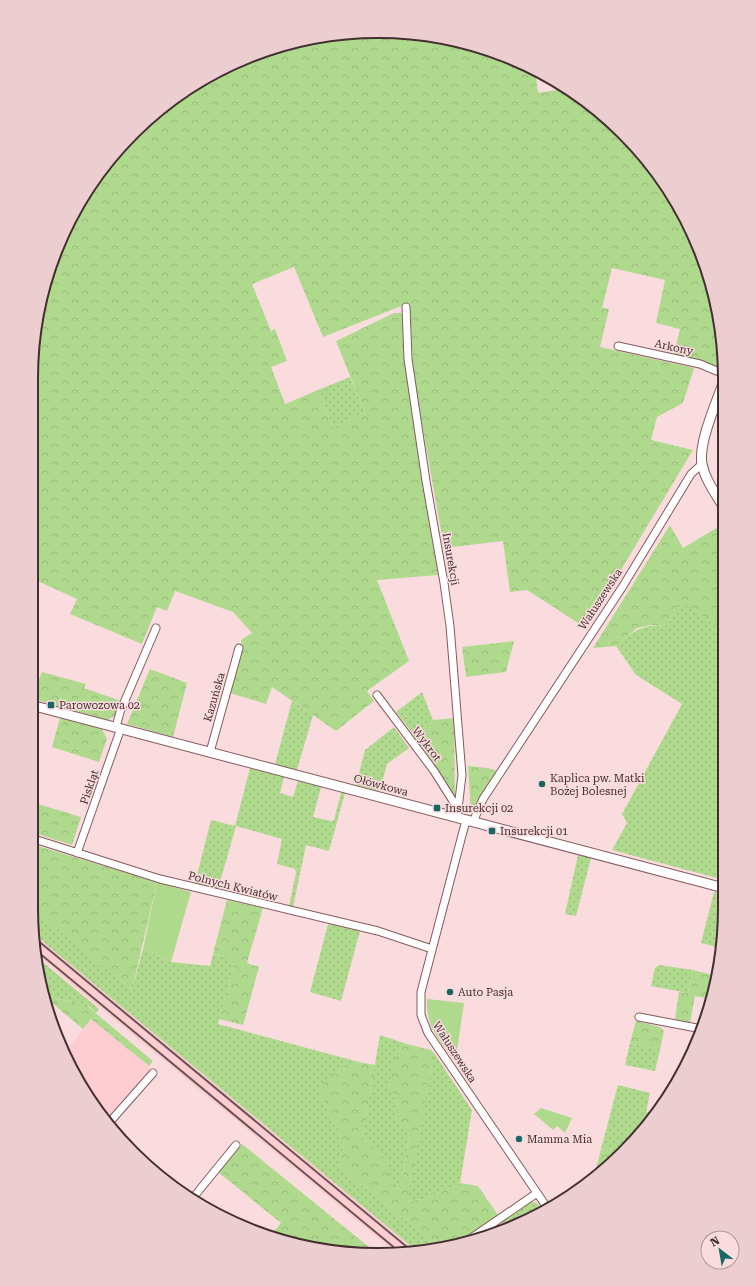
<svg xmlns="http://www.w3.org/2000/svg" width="756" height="1286" font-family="'Roboto Serif',serif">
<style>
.built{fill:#fdcdd1}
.grass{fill:url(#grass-dots)}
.forest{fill:url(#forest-crowns)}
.green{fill:#afda8e}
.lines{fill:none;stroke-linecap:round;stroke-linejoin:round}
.minor-casing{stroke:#855a5e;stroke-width:9}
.tertiary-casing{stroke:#855a5e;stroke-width:11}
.minor{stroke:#fff;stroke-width:7}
.tertiary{stroke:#fff;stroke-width:9}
.rail{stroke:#6a5456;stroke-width:2}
.poi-dot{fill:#196765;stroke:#fbdcde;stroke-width:1.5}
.labels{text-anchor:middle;stroke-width:3;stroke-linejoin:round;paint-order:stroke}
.street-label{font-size:11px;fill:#432f31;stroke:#fbdcde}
.poi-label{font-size:11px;fill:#432f31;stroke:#fbdcde;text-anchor:start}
.rim{fill:none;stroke:#432f31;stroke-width:2}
</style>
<defs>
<pattern id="grass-dots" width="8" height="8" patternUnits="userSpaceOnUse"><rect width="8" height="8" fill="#afda8e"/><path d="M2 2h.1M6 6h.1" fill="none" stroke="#98bb7b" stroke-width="1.8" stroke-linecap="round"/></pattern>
<pattern id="forest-crowns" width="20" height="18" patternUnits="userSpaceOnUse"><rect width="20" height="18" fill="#afda8e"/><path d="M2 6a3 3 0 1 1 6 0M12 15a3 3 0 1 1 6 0" fill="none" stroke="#98bb7b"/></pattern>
</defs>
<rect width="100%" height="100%" fill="#fbdcde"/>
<!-- built -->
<path class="built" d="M35 935 417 1251 397 1254 39 957Z
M91 1019 151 1068 111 1115 91 1098 66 1051Z"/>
<!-- grass -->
<path class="grass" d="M350 377 365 413 333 427 318 390Z
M679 600 724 630V880L612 850 627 823 622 814 682 704 636 675 616 646C635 630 641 624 667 626Z
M422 692 433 720 414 735 396 712Z
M292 701 313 715 297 770 275 764Z
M394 727 409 748 387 764 380 791 356 785 365 750Z
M250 768 284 777 280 793 293 797 298 781 321 787 313 817 331 821 334 820 341 793H345L329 851 306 845 293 907 289 906 296 873 295 869 277 864 282 839 236 826 218 889 195 883 211 820 235 826Z
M578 855 591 858 576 916 565 914Z
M714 892 724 894V931L721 948 701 943Z
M31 907 132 990 143 949 171 962 210 966 213 954 235 960 218 1024 359 1062 339 1071 319 1092 344 1145 338 1166 439 1247 417 1251 35 935Z
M328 924 360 931 341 1001 310 992Z
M39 959 99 1009 96 1013 88 1006 84 1011 72 1001 56 999 44 990Z
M659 965 693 970 688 993 651 986 655 968Z
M380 1035 407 1044 399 1051 389 1087 399 1105 395 1121 409 1135 401 1188 394 1189 389 1178V1162L362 1137Z
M630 1043 660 1050 655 1071 625 1065Z
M434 1053 472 1110 460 1183 425 1199 407 1201Z
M618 1085 650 1093 646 1112 654 1114 619 1152 601 1149Z
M531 1202 537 1203 541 1209 506 1228 502 1222Z"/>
<!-- forest -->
<path class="forest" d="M378 31 445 38 511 57 535 71 538 93 569 88 624 133 678 204 707 267 724 355V367L722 370 674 355 680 329 656 323 665 280 612 268 602 308 609 309 600 347 694 368 683 403 657 417 651 440 693 450 586 628 527 590 510 592 503 541 444 548 414 378 409 303 323 337 294 267 252 284 271 331 275 329 287 361 271 367 285 404 318 390 333 427 365 413 336 341 394 313H401L405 317 407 375 438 575 377 580 409 661 367 691 374 701 336 731 272 687 266 704 230 693 242 651 241 640 252 633 233 612 175 591 167 611 157 607 142 644 70 614 77 599 33 579 31 582 32 355 49 266 89 185 132 133 185 90 245 58 310 38Z
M723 524 724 630 679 601 667 626 651 625 637 628 616 646 593 648 670 525 683 548Z
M514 641 506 672 466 677 462 647Z
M150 669 187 683 173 737 127 724Z
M42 672 86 684 84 688 121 701 115 715 108 720 40 701 34 691Z
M60 718 102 729 107 739 99 762 52 747Z
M454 718 455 798 410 738 433 720Z
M468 766 488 768 497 771 471 812Z
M35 803 81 817 72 845 31 832V816Z
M31 844 157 882 132 990 31 907Z
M227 900 263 908 247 963 259 967 243 1025 219 1019 235 960 213 954Z
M719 947 721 948 711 999 695 996 690 1023 675 1019 679 992 688 993 693 970 713 975Z
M44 990 56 999 72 1001 84 1011 87 1006 153 1061 149 1066 91 1019 83 1029 46 998Z
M636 1021 660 1027 664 1031 660 1050 630 1043Z
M407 1044 431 1050 434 1053 408 1201 425 1199 460 1183 478 1186 498 1215 457 1243 439 1247 338 1166 344 1145 319 1092 327 1078 339 1071 359 1062 375 1065 362 1137 389 1162V1178L394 1189 401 1188 409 1135 395 1121 399 1105 389 1087 393 1064 399 1051Z
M242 1144 375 1252 288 1243 271 1235 281 1223 218 1172Z
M601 1149 619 1152 601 1170 596 1169Z"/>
<!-- green -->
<path class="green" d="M157 882 191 892 171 962 143 949Z
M427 999 464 1003 456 1058 452 1057C437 1037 426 1026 427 999Z
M541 1108 572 1118 565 1133 557 1126 553 1130 534 1114Z"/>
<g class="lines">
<defs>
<path id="minor" d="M406 307 408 359 426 481 444 583 450 626 462 775 457 817
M618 346 700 364 724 374
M377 695 434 771 458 809
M116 727 120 712 156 628
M210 752 239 648
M466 820 421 992V1015L428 1033 546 1206
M473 822 483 799 623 586 691 474 702 464
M31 838 160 879 378 931 432 949
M77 853 121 728
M639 1017 702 1029
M108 1124 153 1073
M192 1199 236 1145
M467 1241 537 1193"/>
<path id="tertiary" d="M724 381C717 401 698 443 702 464 705 480 716 494 724 508
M31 705 724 888"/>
</defs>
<!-- minor casing -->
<use href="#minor" class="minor-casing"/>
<!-- tertiary casing -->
<use href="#tertiary" class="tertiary-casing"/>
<!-- minor -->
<use href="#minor" class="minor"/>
<!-- tertiary -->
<use href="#tertiary" class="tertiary"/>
<!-- rail -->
<path class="rail" d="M36 939 413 1252
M38 952 402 1254"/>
</g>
<!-- markers -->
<g class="poi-dot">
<rect x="47" y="701" width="8" height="8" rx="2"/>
<circle cx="542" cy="784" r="4"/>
<rect x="433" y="804" width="8" height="8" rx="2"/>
<rect x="488" y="827" width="8" height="8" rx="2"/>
<circle cx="450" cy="992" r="4"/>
<circle cx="519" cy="1139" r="4"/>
</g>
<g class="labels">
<!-- street labels -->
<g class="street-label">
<text transform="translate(674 347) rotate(12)" y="4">Arkony</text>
<text transform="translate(451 559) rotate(80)" y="4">Insurekcji</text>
<text transform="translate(600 599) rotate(-57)" y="4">Wałuszewska</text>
<text transform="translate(214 697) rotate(-74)" y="4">Kazuńska</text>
<text transform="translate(427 744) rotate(53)" y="4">Wykrot</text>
<text transform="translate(381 785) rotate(15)" y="4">Ołówkowa</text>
<text transform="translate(89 787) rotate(-71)" y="4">Piskląt</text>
<text transform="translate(233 886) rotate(14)" y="4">Polnych Kwiatów</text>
<text transform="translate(455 1052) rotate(57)" y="4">Wałuszewska</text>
</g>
<!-- poi labels -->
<g class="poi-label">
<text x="59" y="709">Parowozowa 02</text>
<text x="550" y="782">Kaplica pw. Matki<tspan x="550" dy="13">Bożej Bolesnej</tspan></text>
<text x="445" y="812">Insurekcji 02</text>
<text x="500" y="835">Insurekcji 01</text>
<text x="458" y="996">Auto Pasja</text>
<text x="527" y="1143">Mamma Mia</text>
</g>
</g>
<!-- crop -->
<path d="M0 0H756V1286H0ZM378 38H378A340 340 0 0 1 718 378V908A340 340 0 0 1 378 1248H378A340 340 0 0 1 38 908V378A340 340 0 0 1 378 38Z" fill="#ecced0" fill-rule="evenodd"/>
<path class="rim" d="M378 38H378A340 340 0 0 1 718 378V908A340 340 0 0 1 378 1248H378A340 340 0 0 1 38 908V378A340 340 0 0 1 378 38Z"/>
<!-- north arrow -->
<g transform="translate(720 1250) rotate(329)"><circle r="19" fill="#fbdcde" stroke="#b19799"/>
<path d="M0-3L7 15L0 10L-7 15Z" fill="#196765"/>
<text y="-6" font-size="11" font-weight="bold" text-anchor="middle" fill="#432f31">N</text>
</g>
</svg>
